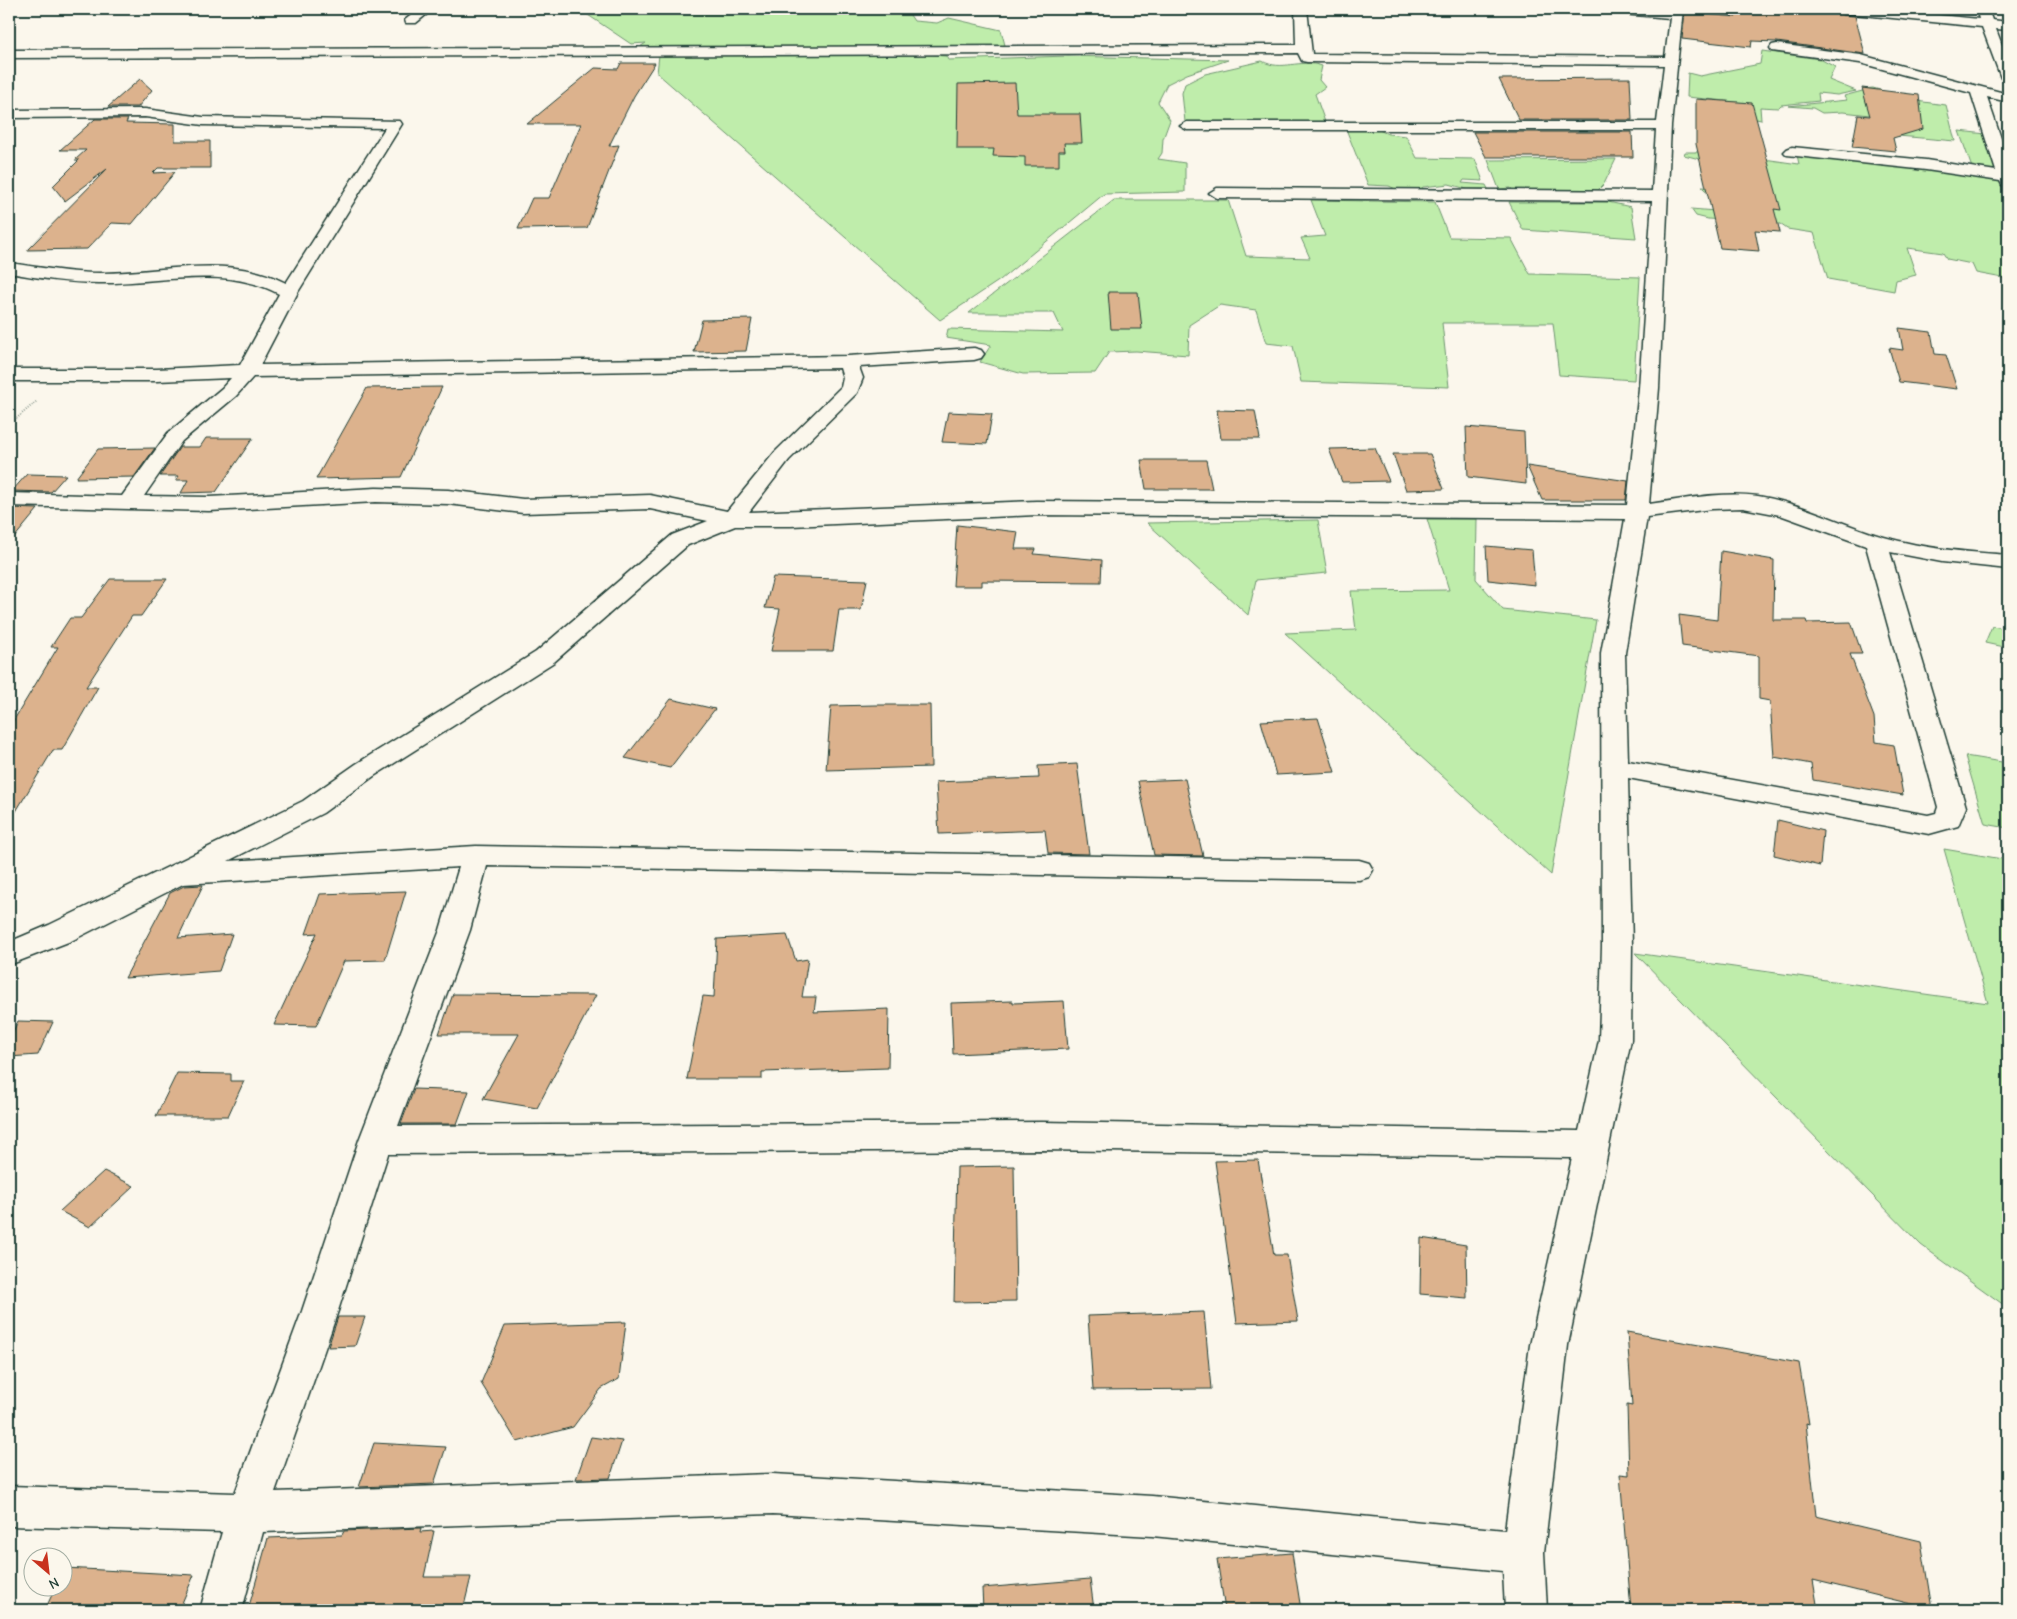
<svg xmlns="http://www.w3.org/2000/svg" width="2017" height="1619" font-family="'Comic Neue',sans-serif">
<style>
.green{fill:#bfedab;stroke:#6f9570}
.building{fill:#dcb28d;stroke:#1f3d34}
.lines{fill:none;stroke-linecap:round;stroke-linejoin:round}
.street-casing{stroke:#1f3d34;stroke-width:3}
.path{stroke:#1f3d34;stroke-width:2;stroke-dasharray:0.5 2;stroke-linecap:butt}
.street{fill:#fbf7ec;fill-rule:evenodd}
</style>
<rect width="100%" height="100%" fill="#fbf7ec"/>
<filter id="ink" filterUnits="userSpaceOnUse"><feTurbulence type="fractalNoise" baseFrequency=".02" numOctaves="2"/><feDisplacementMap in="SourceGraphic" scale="10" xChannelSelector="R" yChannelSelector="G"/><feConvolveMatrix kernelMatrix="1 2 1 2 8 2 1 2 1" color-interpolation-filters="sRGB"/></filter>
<g filter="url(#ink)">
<!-- green -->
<path class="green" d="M626 9H906L914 21 937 23 949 18 1001 30 1006 49 632 52 646 43 631 44 585 13Z
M1762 51 1820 59 1835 67 1829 80 1856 91 1837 95 1818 93 1819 101 1781 105 1778 108 1760 107 1761 120 1746 117 1745 103 1687 97 1688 73 1700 76 1760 64Z
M903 53 946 56 948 60 1068 56 1228 60 1187 74 1167 84 1158 102 1170 120 1163 139 1162 153 1158 159 1185 163V192L1104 194 1000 280 940 320 657 73 659 55Z
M1262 61C1282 72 1299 58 1322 66L1319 80 1325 87 1315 94 1325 122H1185L1182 93 1185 84 1205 74Z
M1873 88 1916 101 1946 105 1955 141 1876 134 1870 115 1843 112 1822 113 1813 108 1788 106 1847 100 1844 96 1866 90 1863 89Z
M1374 128 1388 134 1406 136 1417 158 1475 159 1483 181 1464 180 1462 183 1486 185 1488 189H1467L1449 184 1423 187 1417 191 1402 192 1389 186 1368 185 1346 129Z
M1959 131 1986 134 2004 155H2008V173L1972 168Z
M1685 152H1715L1799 164 1797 155C1842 163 1887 162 1932 168 1958 172 1982 178 2008 180V279L1976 273 1972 264 1947 259 1943 253 1907 248 1916 275 1896 280 1894 291 1828 279 1814 233 1787 229 1780 224 1708 219 1696 216 1691 209 1764 215 1705 190 1702 187 1745 190 1707 161 1684 155Z
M1616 159 1604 184 1598 190 1514 193 1511 188 1499 189 1488 160Z
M1114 200H1228L1246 256 1310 258 1301 238 1325 236 1311 200 1435 202 1449 237 1511 238 1530 274 1640 277 1634 380 1559 375 1553 323H1442L1449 387 1301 382 1293 346 1266 343 1256 310 1220 305 1189 325 1188 355 1136 351 1109 352 1095 373 1023 374 980 362 991 345 946 338 948 329 1063 332 1054 313H969Z
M1509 202H1608L1631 207 1636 238 1523 230Z
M1427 519H1477L1476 579 1503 610 1596 620 1551 875 1285 633 1356 630 1351 591 1449 590Z
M1318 520 1327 573 1256 580 1248 615 1147 523Z
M1992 626 2008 629V648L1985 643Z
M1965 756 2008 763V828L1985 824Z
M1944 849 2008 860V1308L1921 1245 1635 953 1988 1003Z"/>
<!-- building -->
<path class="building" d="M1732 9H1763L1796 13 1797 9H1835L1842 15 1855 16 1865 54 1777 42 1752 41 1751 47 1682 39 1685 12 1736 17Z
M621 63H655L634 96 609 146 619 145 587 228 518 229 532 198H549L581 124H527L595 68 618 69Z
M1630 78 1632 120H1519L1499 79Z
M140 79 152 90 138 107H108Z
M1015 83 1017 114H1080L1082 143H1064L1065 151H1059V166H1025V157L993 156 994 149H957L958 84Z
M1862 88 1919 95 1923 129 1893 138 1896 151 1852 147 1858 115 1870 116Z
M1696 99 1752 103 1781 210 1774 209 1780 232 1755 230 1759 251 1720 248 1696 144Z
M95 119H128L126 123 175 124V141H210V168H158L153 173 175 172 132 224 112 223 87 249 27 250 107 169 65 201 53 186 79 160H75L86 150H60Z
M1473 132H1632L1633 157H1486Z
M1108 292H1138L1142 329H1111Z
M752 319 746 351 694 352 702 320Z
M1899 328 1931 332 1935 354 1946 355 1957 389 1899 382 1889 348 1903 350Z
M442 387 401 477 316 479 367 388Z
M1217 410 1255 411 1260 439H1221Z
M948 412 992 414 987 444 942 442Z
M1466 427 1524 432 1526 484 1468 477Z
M206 438H253L216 492 181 493 188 480H176L179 476H160L180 447H200Z
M155 448 134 477 76 478 98 449Z
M1375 448 1389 481 1342 482 1329 449Z
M1393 454H1430L1444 489 1406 490Z
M1141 460H1206L1212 489H1146Z
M1527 466 1628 481 1626 500H1542Z
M27 474 66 475 51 492 12 491Z
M9 508 38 509 9 544Z
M957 525 1018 532 1015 549H1036L1034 554 1102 560 1101 582 982 581V586H953Z
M1486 546 1532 550 1535 585 1488 580Z
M1721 551 1774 560 1773 620H1806L1807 623 1851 622 1862 654H1850L1874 717 1876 742 1894 745 1903 795 1813 780 1811 764 1774 757 1770 701 1759 699V656L1682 646 1679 615 1717 620Z
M773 577 867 580 861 610H839L833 651H771L780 609 765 608Z
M110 579H167L141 616H132L86 687H98L62 750H53L9 823V728L58 647H51L70 618H81Z
M671 699 715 709 670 768 625 758Z
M875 705H930L931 767 826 770 831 706Z
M1318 718 1335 772 1276 775 1261 721Z
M1077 764 1089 854 1048 853 1045 830 939 834 936 782 1039 778 1038 766Z
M1185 779 1203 856 1154 855 1138 781Z
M1778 820 1823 831 1820 866 1774 855Z
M203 885 178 938 232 934 219 971 125 978 170 893 184 886Z
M406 891 385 960 344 961 316 1026 274 1025 317 933 306 934 320 894Z
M787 935 796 961 808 959 802 997H816L814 1012 889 1009 888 1068 762 1072V1079H687L703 996 714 997 717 939Z
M453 994 596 995 537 1108 483 1099 519 1034H439Z
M1013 1001V1003L1064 1001 1068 1049 953 1054 951 1003Z
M18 1021 53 1022 38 1055 9 1057V1040Z
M177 1073 231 1074V1081H244L228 1116H156Z
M414 1089 469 1091 457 1124H401Z
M1258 1160 1274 1255H1287L1298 1321 1237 1323 1215 1161Z
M1014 1166 1016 1301 954 1302 957 1167Z
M104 1171 134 1186 90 1227 60 1211Z
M1421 1238 1466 1245 1467 1298 1420 1294Z
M1204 1312 1211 1389 1093 1390 1088 1316Z
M338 1317H365L355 1346 328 1347Z
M626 1322 619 1379 601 1389 573 1427 517 1442 481 1383 505 1326Z
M1627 1332 1799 1363 1809 1424 1806 1423 1816 1516 1921 1541 1932 1609 1813 1580 1818 1610H1631L1620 1474 1629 1475 1627 1405 1632 1406Z
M591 1437 622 1441 610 1478 576 1479Z
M374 1443 446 1447 434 1484 359 1487Z
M421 1528 420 1532 434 1531 424 1577H471L463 1610H248L268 1538 342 1535 344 1531Z
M1292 1553 1301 1610H1225L1217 1559Z
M65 1568 194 1575 179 1610H45L56 1586H62V1573Z
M1090 1579 1094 1610H983L982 1588Z"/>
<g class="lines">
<defs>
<path id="street" d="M419 9H433L416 23H406L405 20Z
M1295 9H1307L1312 54 1665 57 1670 18 1611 13 1605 9 1670 11 1671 9H1683L1671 126 1659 388 1649 504C1685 499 1722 491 1758 496 1802 503 1842 525 1884 537 1925 549 1967 552 2008 555V569L1942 562 1890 552 1966 807 1958 826 1929 834 1628 778 1632 946 1631 1040 1568 1345 1544 1552 1547 1610H1505L1503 1571 1152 1536 773 1514 263 1532 242 1610H200L222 1532 9 1526V1486L235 1493 302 1311 359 1140 440 930 459 867 183 884 71 941 9 965V942L49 925 303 801 356 764 536 652 672 535 708 521 650 509 523 513 448 504 376 502 209 511 9 506V493L122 496 168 433 222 388 231 378 157 381H9V369H157L240 365 279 294C224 264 159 284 99 283 69 283 39 278 9 273V263C39 267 70 273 100 273 161 273 229 253 286 283L385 128 203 125 145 117 9 118V110L145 109 203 117 400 121 402 124 298 292 260 365 848 356 974 348 981 350 984 354 981 358 974 360 859 367 863 378 857 393 789 460 749 512 1036 501 1627 505 1639 388 1652 201 1217 198 1209 193 1217 188 1652 191 1656 130H1187L1180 126 1187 122H1657L1664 65 1307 62 1302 61 1298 53 9 58V50L1296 45ZM840 368 843 378 841 387 775 452 727 511 650 495 523 499 448 490 376 488 209 497 144 496 182 441 236 396 253 377ZM1743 508 1780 515 1866 546 1938 807 1936 813 1928 815 1628 761 1625 653 1647 517 1712 509ZM1036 515 1625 519 1601 653 1602 946 1599 1040 1579 1131 1042 1122 398 1126 470 930 487 866 1359 880 1369 877 1373 870 1369 863 1359 860 476 846 228 861 323 813 374 776 554 662 688 545 735 526H791ZM1042 1150 1572 1158 1530 1345 1505 1530 1152 1496 773 1474 275 1492 338 1311 388 1154Z
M1837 9H1878L1979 19 1976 9H1988L1992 20 2008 22V30L1996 29 2008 61V82L2001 78 1982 27 1843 13Z
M1777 44 1861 55 2008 94V102L1987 97 2008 159V187L2002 185 2000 181 1926 170 1787 155 1784 152 1787 149 1792 147 1926 160 1996 171 1971 93 1860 63 1772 51 1770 48 1772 45Z"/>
</defs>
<!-- street casing -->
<use href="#street" class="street-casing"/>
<!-- path -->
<path class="path" d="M9 425 37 401"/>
<!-- street -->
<use href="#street" class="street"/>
</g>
</g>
<!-- margin -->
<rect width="2017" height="1619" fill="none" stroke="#fbf7ec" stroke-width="30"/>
<rect x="15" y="15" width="1987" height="1589" fill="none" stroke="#1f3d34" stroke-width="2" filter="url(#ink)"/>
<!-- north arrow -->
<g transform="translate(48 1572) rotate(152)"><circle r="24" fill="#fbf7ec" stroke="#a3ada2"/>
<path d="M0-4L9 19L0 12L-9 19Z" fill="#c8321e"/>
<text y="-8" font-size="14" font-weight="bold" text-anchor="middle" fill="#1f3d34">N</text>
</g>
</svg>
